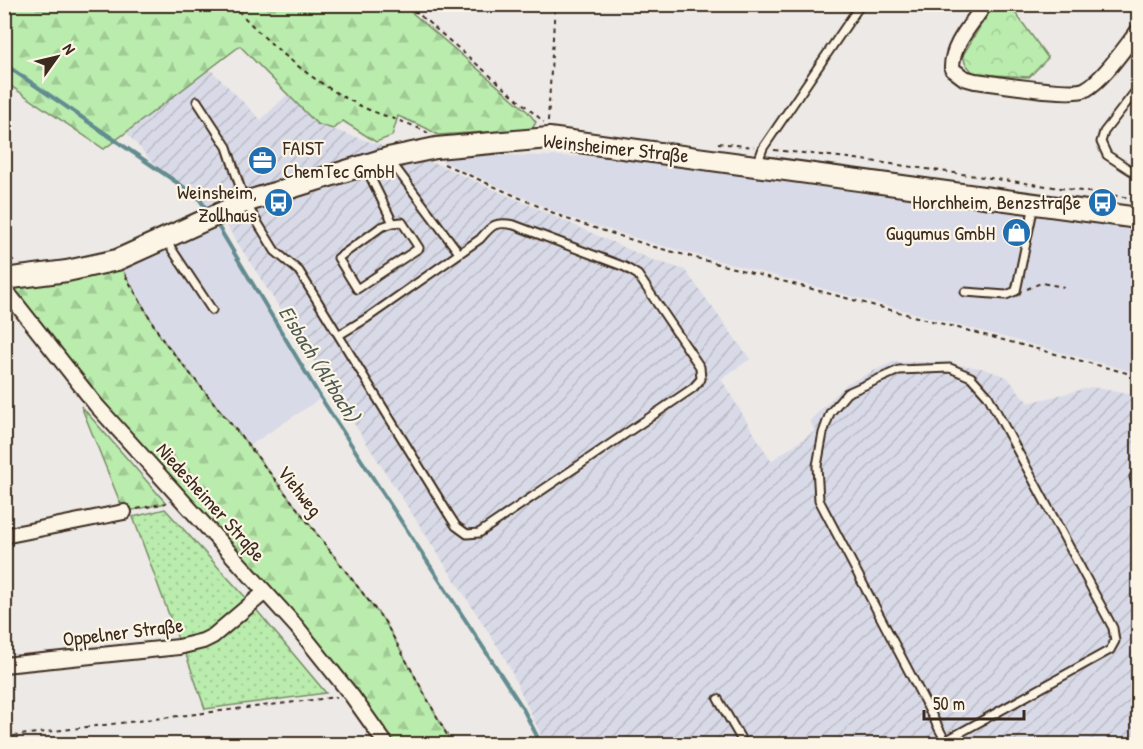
<svg xmlns="http://www.w3.org/2000/svg" width="1143" height="749" font-family="'Patrick Hand',sans-serif">
<style>
.built{fill:#d9dae7}
.industrial{fill:url(#industrial-furrows)}
.grass{fill:url(#grass-dots);stroke:#7a8b66;stroke-width:1.5}
.forest{fill:url(#forest-firs);stroke:#7a8b66;stroke-width:1.5}
.park{fill:url(#park-crowns);stroke:#7a8b66;stroke-width:1.5}
.lines{fill:none;stroke-linecap:round;stroke-linejoin:round}
.stream{stroke:#648c90;stroke-width:4}
.service-casing{stroke:#3b2a1e;stroke-width:11}
.minor-casing{stroke:#3b2a1e;stroke-width:18}
.secondary-casing{stroke:#3b2a1e;stroke-width:24}
.path{stroke:#3b2a1e;stroke-width:2;stroke-dasharray:4.5 4.5;stroke-linecap:butt}
.service{stroke:#fcf5e5;stroke-width:7}
.minor{stroke:#fcf5e5;stroke-width:14}
.secondary{stroke:#fcf5e5;stroke-width:20}
.labels{text-anchor:middle;stroke-width:4.5;stroke-linejoin:round;paint-order:stroke}
.poi-label{font-size:20px;fill:#3b2a1e;stroke:#fcf5e5;text-anchor:end}
.street-label{font-size:20px;fill:#3b2a1e;stroke:#fcf5e5}
.water-label{font-size:21px;font-style:italic;fill:#4f5b57;stroke:#fcf5e5}
</style>
<defs>
<pattern id="industrial-furrows" width="10" height="10" patternUnits="userSpaceOnUse" patternTransform="scale(1.5)"><rect width="10" height="10" fill="#d9dae7"/><path d="M-1 1l2-2M0 10L10 0M9 11l2-2" fill="none" stroke="#bbbbc6"/></pattern>
<pattern id="grass-dots" width="8" height="8" patternUnits="userSpaceOnUse" patternTransform="scale(1.5)"><rect width="8" height="8" fill="#b9ecad"/><path d="M2 2h.1M6 6h.1" fill="none" stroke="#a0cb94" stroke-width="1.8" stroke-linecap="round"/></pattern>
<pattern id="forest-firs" width="22" height="20" patternUnits="userSpaceOnUse" patternTransform="scale(1.5)"><rect width="22" height="20" fill="#b9ecad"/><path d="M5 1l3.5 6h-7zM16 11l3.5 6h-7z" fill="#a0cb94"/></pattern>
<pattern id="park-crowns" width="20" height="18" patternUnits="userSpaceOnUse" patternTransform="scale(1.5)"><rect width="20" height="18" fill="#b9ecad"/><path d="M2 6a3 3 0 1 1 6 0M12 15a3 3 0 1 1 6 0" fill="none" stroke="#a0cb94"/></pattern>
</defs>
<rect width="100%" height="100%" fill="#ece9e6"/>
<filter id="ink" filterUnits="userSpaceOnUse"><feTurbulence type="fractalNoise" baseFrequency=".0167" numOctaves="2"/><feDisplacementMap in="SourceGraphic" scale="12" xChannelSelector="R" yChannelSelector="G"/><feConvolveMatrix kernelMatrix="1 2 1 2 8 2 1 2 1" color-interpolation-filters="sRGB"/></filter>
<g filter="url(#ink)">
<!-- built -->
<path class="built" d="M499 155 605 157 1138 229V373L652 243 567 217 442 161V157Z
M209 219 222 231 321 398 249 446 162 339 117 260Z"/>
<!-- industrial -->
<path class="industrial" d="M209 68 261 120 287 95 317 124 439 165 650 259 685 270 750 359 721 379 771 461 815 431 810 421 848 383 893 362H937L981 368 1007 377 1028 403 1092 387 1138 396V744H545L505 658 226 225 152 162 126 132Z"/>
<!-- grass -->
<path class="grass" d="M165 509 248 600C227 618 208 637 179 642L133 517Z
M254 607 326 693 205 709 185 652Z"/>
<!-- forest -->
<path class="forest" d="M4 5H403L528 112 536 122 532 129 438 135 426 128 398 116 392 136 376 142 343 121 333 129 317 124 240 46 104 149 5 82Z
M117 260 162 339 249 446 385 622 452 744H386L236 559 5 288Z
M81 406 166 503 124 512Z"/>
<!-- park -->
<path class="park" d="M1009 4 1048 58 1029 77 974 74 965 63 963 55 993 5Z"/>
<g class="lines">
<!-- stream -->
<path class="stream" d="M4 64 198 197 209 213
M215 221 321 398 522 707 541 744"/>
<defs>
<path id="service" d="M1138 88 1104 132 1101 142 1107 155 1138 175
M197 101 227 147 245 202 275 251 299 271 449 515 456 526 467 534 479 533 693 388 701 379 700 367 638 275 625 267 514 225C495 221 492 225 480 239L367 318 339 335
M389 159 459 253
M757 165 763 148 861 4
M366 168 393 223 381 227 338 258 357 289 419 248 402 222 393 223
M165 239 212 310
M965 292 1006 295 1016 291 1034 205
M1134 477 1138 491
M718 699 744 744
M945 741 1110 650 1115 641 1113 628 988 396 971 377 950 368 899 370 847 393 830 413 823 433 817 466 819 500 947 744"/>
<path id="minor" d="M985 4C972 24 951 45 952 69L964 78 975 81C995 83 1072 97 1086 89 1103 80 1125 47 1138 31
M4 288 96 405 296 626 352 696 386 744
M4 536 124 512
M4 665 179 647 203 641 213 636 265 592"/>
<path id="secondary" d="M4 279 67 271 117 260 245 202 388 158 436 148 549 138 1138 218"/>
</defs>
<!-- service casing -->
<use href="#service" class="service-casing"/>
<!-- minor casing -->
<use href="#minor" class="minor-casing"/>
<!-- secondary casing -->
<use href="#secondary" class="secondary-casing"/>
<!-- path -->
<path class="path" d="M232 4C265 41 311 81 355 103 378 116 405 120 428 133
M407 4 544 122
M548 121 555 4
M718 143 754 147
M774 150 849 158 1138 199
M444 164 567 219 651 246 1138 376
M4 260H14
M125 275 162 339 249 446 385 622 452 744
M1027 289 1041 283 1064 287
M137 509 166 503
M4 737 337 697"/>
<!-- service -->
<use href="#service" class="service"/>
<!-- minor -->
<use href="#minor" class="minor"/>
<!-- secondary -->
<use href="#secondary" class="secondary"/>
</g>
</g>
<!-- icons -->
<defs>
<symbol id="office-disc" viewBox="-11 -11 22 22"><circle r="9.5" fill="#1f6fb2" stroke="#fcf5e5"/><path d="M-6-3h4V-5.5h4V-3h4V5H-6ZM-1-4.5V-3h2v-1.5ZM-6 0V1H6V0Z" fill="#fff"/></symbol>
<symbol id="bus-disc" viewBox="-11 -11 22 22"><circle r="9.5" fill="#1f6fb2" stroke="#fcf5e5"/><path d="M-5-6H5V4H4V6H2V4H-2V6H-4V4H-5ZM-3.5-4V0h7V-4ZM-3.5 1.2v1.5H-2V1.2ZM2 1.2v1.5H3.5V1.2Z" fill="#fff"/></symbol>
<symbol id="shop-disc" viewBox="-11 -11 22 22"><circle r="9.5" fill="#1f6fb2" stroke="#fcf5e5"/><path d="M-5-2.5h2.3a2.7 3.5 0 0 1 5.4 0H5L5.5 6h-11ZM-1.5-2.5h3a1.5 2.3 0 0 0-3 0Z" fill="#fff"/></symbol>
</defs>
<g fill-rule="evenodd">
<use href="#office-disc" x="246" y="144" width="33" height="33"/>
<use href="#bus-disc" x="1086" y="186" width="33" height="33"/>
<use href="#bus-disc" x="262" y="186" width="33" height="33"/>
<use href="#shop-disc" x="1000" y="216" width="33" height="33"/>
</g>
<g class="labels">
<!-- poi labels -->
<g class="poi-label">
<text x="283" y="155" text-anchor="start">FAIST<tspan x="283" dy="23">ChemTec GmbH</tspan></text>
<text x="257" y="199">Weinsheim,<tspan x="257" dy="23">Zollhaus</tspan></text>
<text x="1081" y="209">Horchheim, Benzstraße</text>
<text x="995" y="240">Gugumus GmbH</text>
</g>
<!-- street labels -->
<g class="street-label">
<text transform="translate(616 148) rotate(6)" y="7">Weinsheimer Straße</text>
<text transform="translate(300 491) rotate(52)" y="7">Viehweg</text>
<text transform="translate(211 502) rotate(48)" y="7">Niedesheimer Straße</text>
<text transform="translate(123 632) rotate(-7)" y="7">Oppelner Straße</text>
</g>
<!-- water labels -->
<g class="water-label">
<text transform="translate(319 364) rotate(58)" y="7">Eisbach (Altbach)</text>
</g>
</g>
<!-- margin -->
<rect width="1143" height="749" fill="none" stroke="#fcf5e5" stroke-width="24"/>
<rect x="12" y="12" width="1119" height="725" fill="none" stroke="#3b2a1e" stroke-width="2" filter="url(#ink)"/>
<!-- north arrow -->
<g transform="translate(57 57) rotate(56)" stroke="#fcf5e5" stroke-width="4.5" paint-order="stroke">
<path d="M0-4.5L10 22L0 15L-10 22Z" fill="#3b2a1e"/>
<text y="-9" font-size="16" font-weight="bold" text-anchor="middle" fill="#3b2a1e">N</text>
</g>
<!-- scale -->
<path d="M924 710v9h100v-9" fill="none" stroke="#3b2a1e" stroke-width="3"/>
<text x="933" y="710" font-size="18" fill="#3b2a1e" stroke="#fcf5e5" stroke-width="4.5" paint-order="stroke">50 m</text>
</svg>
